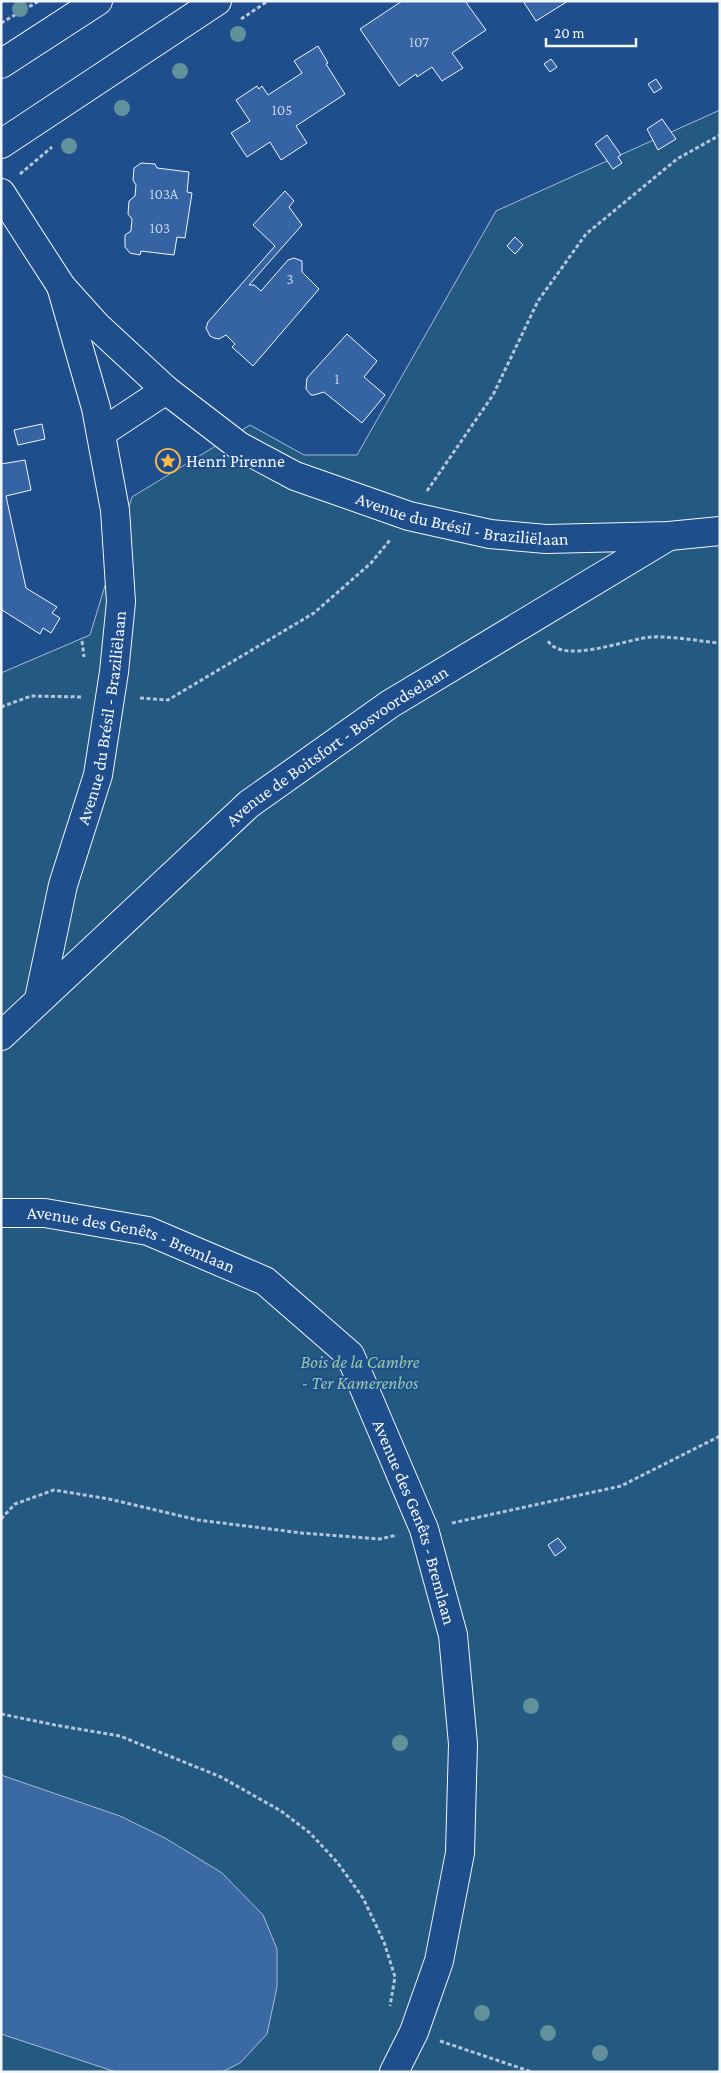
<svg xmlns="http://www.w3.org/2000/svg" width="721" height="2073" font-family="'Crimson Pro',serif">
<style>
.green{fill:#245a82;stroke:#a8bbd7}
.water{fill:#3b69a3;stroke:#a8bbd7}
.building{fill:#3563a3;stroke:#f2f6ff}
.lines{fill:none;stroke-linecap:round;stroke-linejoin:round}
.street-casing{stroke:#f2f6ff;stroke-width:30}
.secondary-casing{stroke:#f2f6ff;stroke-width:30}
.primary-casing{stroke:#f2f6ff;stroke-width:30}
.path{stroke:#b3c4dc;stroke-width:3;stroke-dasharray:4 2.5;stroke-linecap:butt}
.street{stroke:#1f4e8c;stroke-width:28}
.secondary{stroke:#1f4e8c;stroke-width:28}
.primary{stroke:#1f4e8c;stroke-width:28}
.tree{fill:#61919a}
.labels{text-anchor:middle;stroke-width:4;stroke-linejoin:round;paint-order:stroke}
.number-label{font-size:15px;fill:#c3d1e8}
.poi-label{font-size:18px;fill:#f2f6ff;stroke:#1f4e8c;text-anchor:start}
.street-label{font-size:18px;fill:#f2f6ff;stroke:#1f4e8c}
.park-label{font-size:18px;font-style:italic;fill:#97c8a6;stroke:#1f4e8c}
</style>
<rect width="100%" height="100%" fill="#1f4e8c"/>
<!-- green -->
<path class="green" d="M720 110V2072H1V673L90 635 132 497 250 425 304 455H357L496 211Z"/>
<!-- water -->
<path class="water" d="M1 1775 120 1816 165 1838 222 1873 263 1915 277 1949V1987L267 2034 240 2063 222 2072H116L1 2034Z"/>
<!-- building -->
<path class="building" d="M402 1H465L486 30 452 53 463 68 442 81 432 67 417 77 416 74 399 86 360 29Z
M523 1H568L536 21Z
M318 46 328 63 326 64 345 94 296 126 307 143 281 160 270 142 247 157 231 133 250 121 236 100 257 86 259 89 262 86 268 95 302 73 294 61Z
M551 59 557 67 550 72 544 64Z
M656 79 662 88 654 93 648 84Z
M662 119 676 139 658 150 647 129Z
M607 135 621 155 618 157 622 163 613 169 595 144Z
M141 163 155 164 157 168 189 172 187 192 192 193 185 238 177 237 174 255 141 251 140 255 130 253 125 247V235L131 231 132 219 128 214 129 201 135 196 136 185 133 180 134 168Z
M285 191 294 201 289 207 302 225 249 285H254L261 291 288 260 294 258 302 261V272L319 289 253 366 232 347 235 344 226 335 219 339 214 338 210 336 206 328 208 322 275 246 253 225Z
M515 237 523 245 515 254 507 246Z
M347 334 377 361 364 377 385 395 362 423 324 392 314 395H311L306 389 307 378Z
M42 424 45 439 18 445 14 430Z
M25 460 31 490 6 496 26 588 57 607 52 613 60 618 51 633 43 628 40 634 2 610 1 605V464Z
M558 1538 566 1548 555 1556 548 1545Z"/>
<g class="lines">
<defs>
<g id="street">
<path d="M101 433 166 390"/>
<path id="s1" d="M39 999 63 885 98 775 114 672 121 602 115 510 96 408 61 286"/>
<path id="s2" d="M1 1036 249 804 390 704 669 536"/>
<path id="s3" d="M1 1213H45L148 1231 265 1281 350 1355 424 1529 453 1635 463 1744 460 1853 439 1961 414 2032 394 2072"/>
</g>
<g id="secondary">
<path id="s4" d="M1 193 61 286 97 326 166 390 239 446 295 476 409 516 490 534 546 539 669 536 720 531"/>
</g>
<path id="primary" d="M1 64 98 1
M1 144 217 1"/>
</defs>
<!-- street casing -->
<use href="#street" class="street-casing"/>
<!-- secondary casing -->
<use href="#secondary" class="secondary-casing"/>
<!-- primary casing -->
<use href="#primary" class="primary-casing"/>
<!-- path -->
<path class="path" d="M241 19 268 1
M1 23 39 1
M20 174 52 147
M427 491 493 395 538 301 586 234 677 159 720 135
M82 641 84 657
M548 641C564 665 626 639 651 637 673 636 697 641 720 643
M140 698 168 700 314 613 371 563 390 540
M1 707 31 696 81 697
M1 1519 15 1504 54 1490 109 1499 198 1520 302 1533 380 1539 397 1535
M452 1523 621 1486 720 1436
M1 1714 55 1725 120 1736 221 1777 281 1811 310 1833 337 1862 363 1898 384 1942 395 1977 390 2006
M440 2041 532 2072"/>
<!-- street -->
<use href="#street" class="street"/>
<!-- secondary -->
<use href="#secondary" class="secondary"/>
<!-- primary -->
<use href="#primary" class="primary"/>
</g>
<!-- trees -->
<g class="tree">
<circle cx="20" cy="9" r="8"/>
<circle cx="238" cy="34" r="8"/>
<circle cx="180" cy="71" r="8"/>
<circle cx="122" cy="108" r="8"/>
<circle cx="69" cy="146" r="8"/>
<circle cx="531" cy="1706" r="8"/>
<circle cx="400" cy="1743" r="8"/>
<circle cx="482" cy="2013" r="8"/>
<circle cx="548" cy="2033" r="8"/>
<circle cx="600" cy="2053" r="8"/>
</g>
<!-- icons -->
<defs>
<symbol id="sight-ring" viewBox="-11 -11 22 22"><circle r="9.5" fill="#1f4e8c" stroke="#ffb74d" stroke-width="1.5"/><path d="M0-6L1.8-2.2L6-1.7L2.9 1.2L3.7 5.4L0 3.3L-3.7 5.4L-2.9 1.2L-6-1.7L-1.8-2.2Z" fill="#ffb74d"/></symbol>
</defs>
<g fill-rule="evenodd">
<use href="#sight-ring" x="154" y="447" width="28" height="28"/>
</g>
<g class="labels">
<!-- number labels -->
<g class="number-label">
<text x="419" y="47">107</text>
<text x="282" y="115">105</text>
<text x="164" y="199">103A</text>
<text x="160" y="233">103</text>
<text x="290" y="284">3</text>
<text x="337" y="384">1</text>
</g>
<!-- poi labels -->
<g class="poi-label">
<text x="186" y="467">Henri Pirenne</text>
</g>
<!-- street labels -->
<g class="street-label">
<text dy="6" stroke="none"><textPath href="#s4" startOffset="588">Avenue du Brésil - Braziliëlaan</textPath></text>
<text dy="6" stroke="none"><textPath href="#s1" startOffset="289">Avenue du Brésil - Braziliëlaan</textPath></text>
<text dy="6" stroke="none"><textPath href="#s2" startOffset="445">Avenue de Boitsfort - Bosvoordselaan</textPath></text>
<text dy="6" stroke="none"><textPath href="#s3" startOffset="134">Avenue des Genêts - Bremlaan</textPath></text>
<text dy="6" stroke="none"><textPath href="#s3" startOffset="568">Avenue des Genêts - Bremlaan</textPath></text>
</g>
<!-- park labels -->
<g class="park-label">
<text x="360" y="1368">Bois de la Cambre<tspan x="360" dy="21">- Ter Kamerenbos</tspan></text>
</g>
</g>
<!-- border -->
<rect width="721" height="2073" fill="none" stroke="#f2f6ff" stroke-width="5"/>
<!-- scale -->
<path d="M546 38v8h90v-8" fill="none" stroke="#f2f6ff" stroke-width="2.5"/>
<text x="554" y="38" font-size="15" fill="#f2f6ff" stroke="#1f4e8c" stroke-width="4" paint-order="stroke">20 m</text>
</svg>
